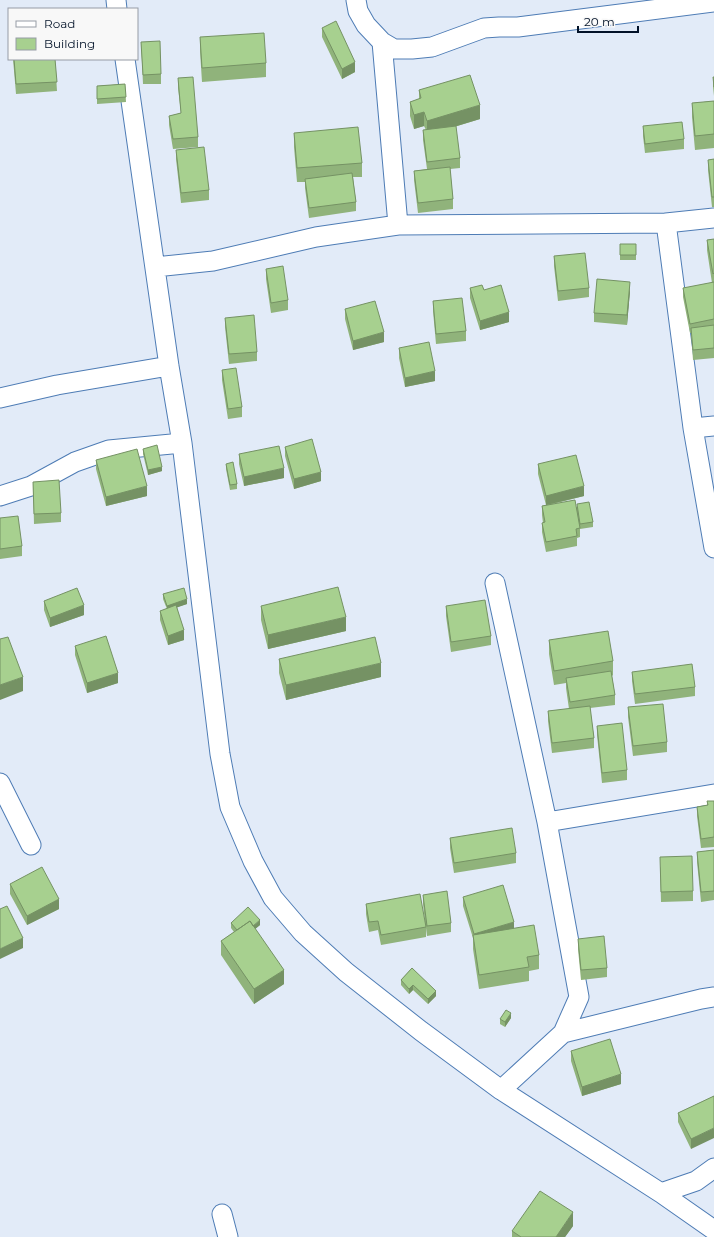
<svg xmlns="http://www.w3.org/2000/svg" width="714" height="1237" font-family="Montserrat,sans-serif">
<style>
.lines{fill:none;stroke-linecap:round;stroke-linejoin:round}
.minor-casing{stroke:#4e7cb5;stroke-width:21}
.minor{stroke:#fff;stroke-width:19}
.wall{fill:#90b37b}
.shaded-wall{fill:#759264}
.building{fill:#a7d08f;stroke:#759264}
</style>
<rect width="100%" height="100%" fill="#e2ebf8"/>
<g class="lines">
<defs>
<path id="minor" d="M116 0 117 9
M356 0 358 11 366 25 382 42 394 49H412L432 47 484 28 499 27H518L714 2
M382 42 398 225
M125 59 169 366 182 443 220 754 230 807 253 861 273 898 303 933 346 972 421 1031 501 1090 661 1193 714 1230
M666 223 693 428 714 548
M155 267 213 261 316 237 398 225 666 223 714 218
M0 398 57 385 169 366
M693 428 714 426
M0 496 31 486 75 462 109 450 182 443
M495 583 547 822 579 997 563 1033 501 1090
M0 783 31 845
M547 822 714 794
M563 1033 701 999 714 997
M661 1193 696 1181 714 1168
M222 1214 228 1237"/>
</defs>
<!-- minor casing -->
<use href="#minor" class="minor-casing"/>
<!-- minor -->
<use href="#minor" class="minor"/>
</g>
<!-- wall -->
<path class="wall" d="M322 28 355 72 342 79 322 37Z
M200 37 266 63V77L202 82 200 51Z
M141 42 161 74V84H143Z
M13 59H55L57 91 16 94Z
M713 77H714V96L713 87Z
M178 78 198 137V147L173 149 169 125V116L181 113 178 88Z
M125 84 126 102 97 104V86Z
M419 90 480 119 454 127 460 158V168L450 169 453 199V209L418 213 414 180V171L427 169 423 140V130H426L424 126 414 129 410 116V102L419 99Z
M714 101V148L695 150 692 117V103Z
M643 126 684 139V149L645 153 643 136Z
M294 133 362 163V177H353L356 202V211L309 218 305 188V182H297L294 147Z
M176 150 209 190V200L181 203 176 159Z
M714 159V207H712L708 170V160Z
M714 239V358L693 360 691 333H690L683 297V288L712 283 707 250V240Z
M620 244H636V260H620Z
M554 256 589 288V297L558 301 554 266Z
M266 269 288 300V310L271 313 266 279Z
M470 288 484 290 509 322 480 330 470 298Z
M630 291 627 325 594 322V313Z
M433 301 466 331V341L436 344 433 311Z
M345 309 384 342 353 350 345 319Z
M225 318 257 352V361L229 364 225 327Z
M399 348 435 381 405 387 399 358Z
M222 370 242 407V417L228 419 222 380Z
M285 447 321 481 294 489 285 456Z
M143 449 162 471 148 475 143 454Z
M239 454 284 478 244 486 239 464Z
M96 460 147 496 106 506 96 469Z
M226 464 237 484V489L230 490 226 469Z
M538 464 584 496 553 504 577 507 593 522V527L580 529V537L577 538V546L546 552 542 532V523H543L542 515V506L546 505 538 474Z
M33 482 61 513V522L34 524Z
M0 518 22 546V556L0 559Z
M163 594 187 604 177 607 184 640 168 645 160 620V611L167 609 163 599Z
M44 601 84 615 50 627 44 610Z
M261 606 346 631 268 649 261 620Z
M446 606 491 636V645L451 652 446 616Z
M549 640 613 661V675L612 676 615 695V705L590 708 594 738V748L552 753 548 721V711L569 709 566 688V683L554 685 549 654Z
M75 646 118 683 87 693 75 655Z
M279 659 381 677 286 700 279 673Z
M632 672 695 687V696L635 704 632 681Z
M628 707 667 742V752L633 756 628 717Z
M597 726 627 770V780L602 783 597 735Z
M707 801H714V847L701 848 697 816V807L707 806Z
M450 838 516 853V863L454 873 450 848Z
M714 850V900L701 902 697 862V852Z
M660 867 693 891V901L661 902Z
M10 884 59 909 27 925 10 894Z
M423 895 451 923V932L427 936 426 928V937L381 945 378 930 369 932 366 914V904L425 922 423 904Z
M463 897 514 929 539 955V969L529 971V981L479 989 473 949V938L463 906Z
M231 923 260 925 255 929 284 984 254 1004 221 955V941L234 932 231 928Z
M578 939 607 968V977L581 980 578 949Z
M412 968 436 996 428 1004 413 990 409 994 401 985V980Z
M511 1018 505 1027 500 1024V1019Z
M571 1051 621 1084 582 1096 571 1061Z
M714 1096 691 1149 678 1122V1113Z
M573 1226 565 1237H512V1231Z"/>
<!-- shaded-wall -->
<path class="shaded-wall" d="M355 62V72L342 79V69Z
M480 105V119L427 135V121Z
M424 112V126L414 129V115Z
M630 282V291L627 325V315Z
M509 312V322L480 330V321Z
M384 332V342L353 350V341Z
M435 371V381L405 387V378Z
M162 467V471L148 475V470Z
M284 468V478L244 486V477Z
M321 472V481L294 489V479Z
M147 486V496L106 506V497Z
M584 486V496L546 505V496Z
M187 599V604L167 611V606Z
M84 605V615L50 627V618Z
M346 617V631L268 649V635Z
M184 630V640L168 645V636Z
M381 663V677L286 700V685Z
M118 673V683L87 693V683Z
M23 677V691L0 700V685Z
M59 899V909L27 925V916Z
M260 920V925L242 940V936Z
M514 922V932L474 943V934Z
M23 938V948L0 959V949Z
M284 970V984L254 1004V989Z
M413 985V990L409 994V989Z
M436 991V996L428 1004V999Z
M511 1013V1018L505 1027V1022Z
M621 1074V1084L582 1096V1087Z
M714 1128V1138L691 1149V1139Z
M573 1212V1226L565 1237H556Z"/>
<!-- building -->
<path class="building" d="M336 21 355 62 342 69 322 28Z
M264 33 266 63 202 68 200 37Z
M160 41 161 74 143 75 141 42Z
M14 59H55L57 82 16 84Z
M470 75 480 105 427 121 424 112 414 115 410 102 421 98 419 90Z
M193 77 198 137 173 139 169 116 181 113 178 78Z
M713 77H714V87Z
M125 84 126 97 97 99V86Z
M714 101V134L695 136 692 103Z
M682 122 684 139 645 144 643 126Z
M456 126 460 158 427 162 423 130Z
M358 127 362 163 297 168 294 133Z
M204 147 209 190 181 193 176 150Z
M714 159V197H712L708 160Z
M450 167 453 199 418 203 414 171Z
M352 173 356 202 309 208 305 179Z
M714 239V273L713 274 707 240Z
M620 244H636V255H620Z
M585 253 589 288 558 291 554 256Z
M283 266 288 300 271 303 266 269Z
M597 279 630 282 627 315 594 313Z
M714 282V319L690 324 683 288Z
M482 285 484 290 501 285 509 312 480 321 470 288Z
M462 298 466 331 436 334 433 301Z
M375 301 384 332 353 341 345 309Z
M254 315 257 352 229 354 225 318Z
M714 325V348L693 350 691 328Z
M429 342 435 371 405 378 399 348Z
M236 368 242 407 228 409 222 370Z
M312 439 321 472 294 479 285 447Z
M157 445 162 467 148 470 143 449Z
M279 446 284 468 244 477 239 454Z
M137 449 147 486 106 497 96 460Z
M576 455 584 486 546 496 538 464Z
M233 462 237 484 230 485 226 464Z
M59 480 61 513 34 514 33 482Z
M575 500 580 528 576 529 577 536 546 542 542 523 545 522 542 506Z
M589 502 593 522 580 524 577 504Z
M18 516 22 546 0 549V518Z
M338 587 346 617 268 635 261 606Z
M77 588 84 605 50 618 44 601Z
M184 588 187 599 167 606 163 594Z
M485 600 491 636 451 642 446 606Z
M176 605 184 630 168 636 160 611Z
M608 631 613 661 554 671 549 640Z
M106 636 118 673 87 683 75 646Z
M8 637 23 677 0 685V639Z
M375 637 381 663 286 685 279 659Z
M692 664 695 687 635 694 632 672Z
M611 671 615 695 570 702 566 678Z
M663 704 667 742 633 746 628 707Z
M590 706 594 738 552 743 548 711Z
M622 723 627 770 602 773 597 726Z
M707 801H714V837L701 839 697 807 708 805Z
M512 828 516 853 454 863 450 838Z
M714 850V891L701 892 697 852Z
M692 856 693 891 661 892 660 857Z
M42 867 59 899 27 916 10 884Z
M503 885 514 922 474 934 463 897Z
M447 891 451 923 427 926 423 895Z
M420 894 426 927 381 935 378 921 369 922 366 904Z
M7 906 23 938 0 949V909Z
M248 907 260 920 253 926 250 921 237 930 231 923Z
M250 921 284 970 254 989 221 941Z
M534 925 539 955 527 957 529 967 479 975 473 935Z
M604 936 607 968 581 970 578 939Z
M412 968 436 991 428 999 413 985 409 989 401 980Z
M506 1010 511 1013 505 1022 500 1019Z
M610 1039 621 1074 582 1087 571 1051Z
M714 1096V1128L691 1139 678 1113Z
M540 1191 573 1212 556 1237H521L512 1231Z"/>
<!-- legend -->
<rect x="8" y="8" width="130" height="52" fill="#f8f8f8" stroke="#969ca5"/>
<rect x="16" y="21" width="20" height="6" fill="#ffffff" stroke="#969ca5"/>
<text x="44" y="28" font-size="12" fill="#021228">Road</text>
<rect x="16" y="38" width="20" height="12" fill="#a7d08f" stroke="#969ca5"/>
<text x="44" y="48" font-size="12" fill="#021228">Building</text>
<!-- scale -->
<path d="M578 26v6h60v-6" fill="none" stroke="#021228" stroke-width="2"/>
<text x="584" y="26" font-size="12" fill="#021228" stroke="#f8f8f8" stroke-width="3" paint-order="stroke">20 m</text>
</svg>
